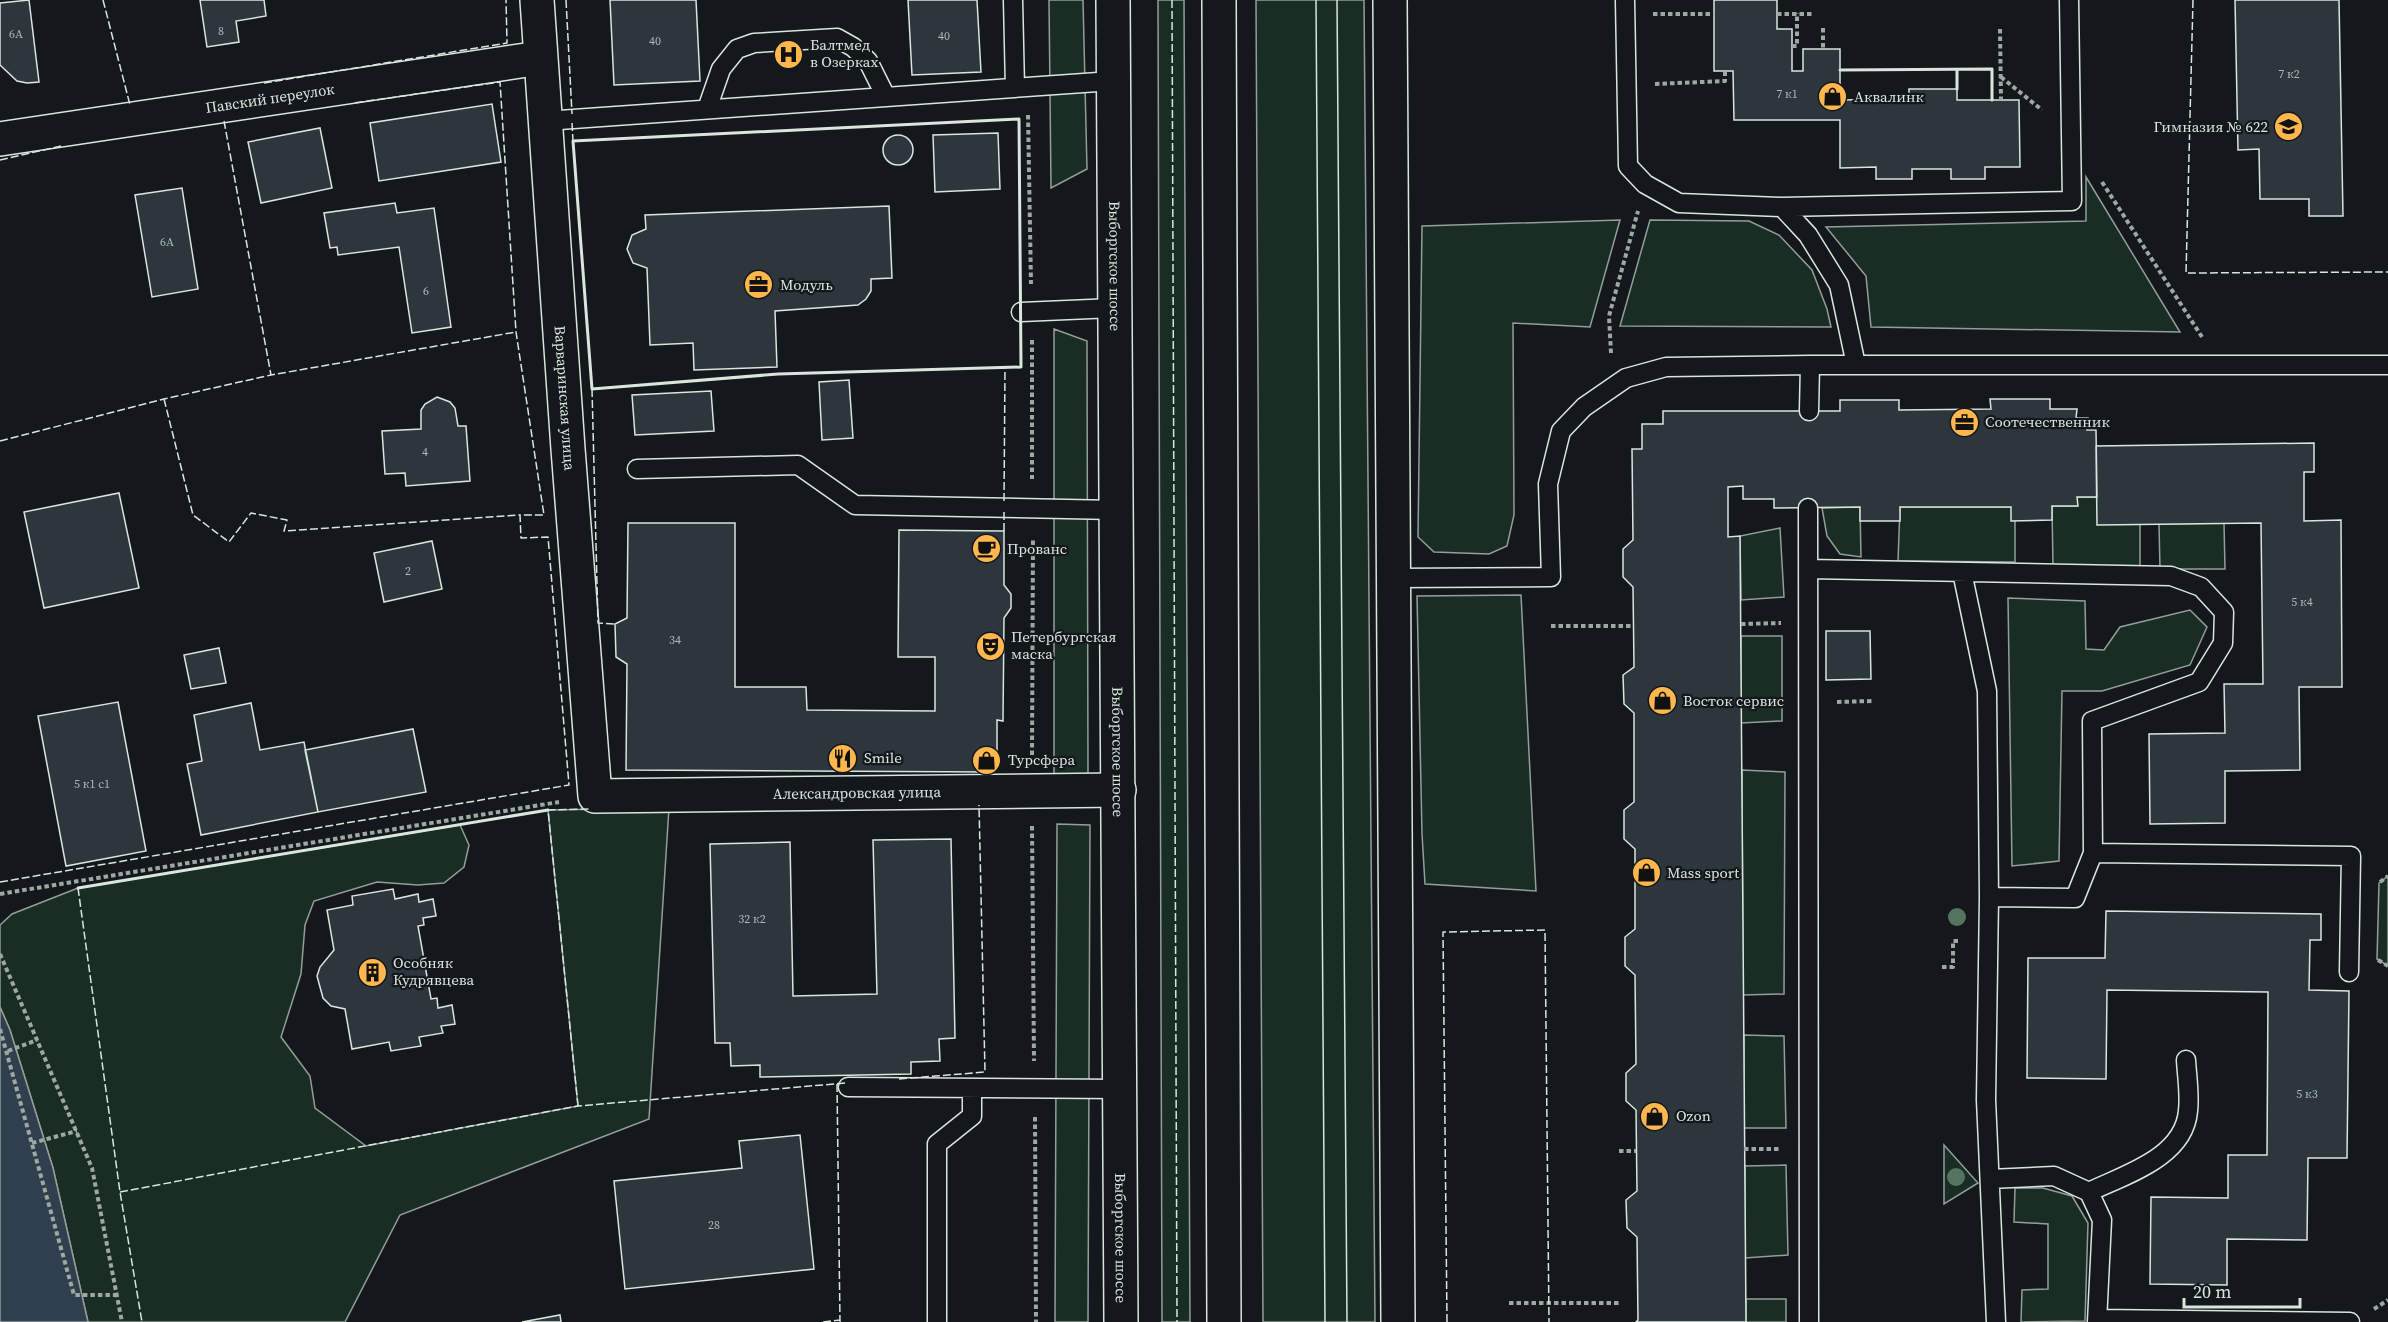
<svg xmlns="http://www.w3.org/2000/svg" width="2388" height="1322" font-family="'Source Serif 4',serif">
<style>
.green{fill:#1a2d24;stroke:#939e99;stroke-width:1.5}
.water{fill:#2f3f4d;stroke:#939e99;stroke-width:1.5}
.building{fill:#2c363c;stroke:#d8e6dc;stroke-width:1.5}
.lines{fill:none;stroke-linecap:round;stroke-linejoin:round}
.service-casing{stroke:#d8e6dc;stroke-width:21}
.minor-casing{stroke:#d8e6dc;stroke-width:36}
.primary-casing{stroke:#d8e6dc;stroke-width:36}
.path{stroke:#9da8a2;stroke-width:4;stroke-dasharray:4.5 3;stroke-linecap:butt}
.service{stroke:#14181c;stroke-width:18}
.minor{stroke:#14181c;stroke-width:33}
.primary{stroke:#14181c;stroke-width:33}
.tram{stroke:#d8e6dc;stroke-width:1.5}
.fence{stroke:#d8e6dc;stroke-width:1.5;stroke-dasharray:8 3;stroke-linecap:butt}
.wall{stroke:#d8e6dc;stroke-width:3}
.tree{fill:#55745f}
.labels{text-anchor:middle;stroke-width:4.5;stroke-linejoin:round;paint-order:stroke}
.number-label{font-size:12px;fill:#adbab4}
.poi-label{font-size:15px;fill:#d8e6dc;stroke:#14181c;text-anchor:start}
.street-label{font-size:15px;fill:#d8e6dc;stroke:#14181c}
</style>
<rect width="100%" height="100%" fill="#14181c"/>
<!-- green -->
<path class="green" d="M1049 0H1083L1087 169 1051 188Z
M1158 0H1184L1190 1322H1162Z
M1256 0H1364L1375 1322H1263Z
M2086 177 2180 332 1871 327 1866 276 1826 227 2086 221Z
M1620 220 1590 327 1513 323 1514 515 1507 546 1489 554 1434 552 1418 537 1422 226Z
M1650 220 1749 221 1779 235 1812 270 1827 309 1831 327 1620 326Z
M1054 329 1087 341 1088 774 1054 775Z
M2077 497H2097L2140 524V568L2053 567 2052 506H2077Z
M1860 507 1861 557 1840 554 1827 536 1822 508Z
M1900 507H2011L2015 520V562L1898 561Z
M2224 523 2225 569H2160L2159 524Z
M1780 528 1784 597 1741 600 1740 536Z
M1521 595 1536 891 1425 884 1422 834 1417 596Z
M2008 598 2085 601 2086 649 2104 650 2120 627 2190 610 2207 627 2190 665 2102 691H2062L2059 861 2012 866Z
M1741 636H1782V721L1741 723Z
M1742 770 1785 772 1784 994 1743 995Z
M669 808 649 1119 400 1215 345 1322H88L53 1168 10 1030 0 1007V925L12 914 78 888 460 825 469 845 464 867 444 883 418 885 377 882 314 901 305 925 301 974 281 1037 310 1076 315 1108 366 1146 578 1106 548 810Z
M1057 824 1090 825 1088 1322H1055Z
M2388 876V966L2377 959 2379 883Z
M1744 1035 1784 1036 1786 1128H1744Z
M1944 1145 1978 1183 1944 1204Z
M1786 1165 1788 1255 1745 1258V1166Z
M2015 1188H2043L2072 1196 2088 1223 2085 1321 2021 1322 2022 1290 2048 1289V1224L2014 1222Z
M1746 1299H1786V1322H1746Z"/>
<!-- water -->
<path class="water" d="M0 1007 10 1030 53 1168 88 1322H0Z"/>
<!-- building -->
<path class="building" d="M29 0 39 82 27 83 17 81 0 65V3Z
M200 0H264L266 16 236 21 239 42 207 47Z
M610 0H696L700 81 614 85Z
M908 0H977L981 72 912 75Z
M1714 0H1777V29H1792V71H1803V49H1840V100L1909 99V89H1957V100H2019L2020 167H1985V179H1951V169H1912V179H1876V167L1840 168V120H1734L1733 71H1714Z
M2235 0H2339L2343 216H2309V199H2260L2259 149 2238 150Z
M492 104 501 162 379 181 370 123Z
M320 128 332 188 261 203 248 142Z
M998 133 1000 189 935 192 933 135Z
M883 150a15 15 0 1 1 30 0a15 15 0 1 1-30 0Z
M182 188 198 289 152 297 135 195Z
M395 203 397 213 434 208 451 327 412 333 399 247 338 255 337 247 330 248 324 213Z
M889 206 892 278 871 279V291L866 299 858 305 775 311 777 367 694 370 693 343 650 345 647 268 633 263 627 249 632 235 646 229 645 215Z
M849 380 853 438 822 440 819 382Z
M711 391 714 431 635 435 632 395Z
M437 397 450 402 455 408 458 426H466L470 481 406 486 405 473 385 474 382 431 421 429V410L425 404Z
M1990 399H2050V409H2077L2076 418H2088L2087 430H2096L2097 497H2077L2078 506H2052V520L2011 521V507H1900V521H1860V507L1774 508V499H1743V486L1728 487V537L1740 536 1746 1322H1636L1638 1320 1637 1237 1627 1228 1626 1200 1637 1191 1636 1110 1626 1101V1073L1636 1064 1635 975 1625 966V937L1635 929V849L1624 839V810L1634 802V713L1624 704 1623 675 1634 667 1633 587 1623 577V549L1633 540 1632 449H1642V424H1663V411H1840V400H1899V410L1991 409Z
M2314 443V472H2304V521L2341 520 2342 687H2299L2300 770 2225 771V823L2150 824 2149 734 2225 733 2224 684H2263L2261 523 2097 525 2096 446Z
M119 493 139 588 44 608 24 512Z
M628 523H735V687H806L807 710 935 711V657H898L899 530 1004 531V585L1011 594V608L1004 618 1003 721 997 720V764L989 772 626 770 627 664 616 657 615 624 627 618Z
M432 541 442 589 384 602 374 553Z
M1826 631H1870L1871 679 1826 680Z
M219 648 226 683 191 689 184 655Z
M118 702 146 851 66 866 38 716Z
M251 703 260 750 304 742 318 812 201 835 187 764 202 761 194 715Z
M413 729 426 792 318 812 305 750Z
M951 839 955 1038 939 1039 940 1061 911 1062V1074L760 1077V1065L731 1066 730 1043H715L710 844 790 842 793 996 877 994 873 840Z
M393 889 395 899 418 894 419 902 433 899 436 916 423 918 424 925 418 926 431 999 437 998 438 1008 452 1005 455 1024 441 1026 443 1033 419 1037 421 1046 391 1051 389 1042 352 1049 345 1009 331 1006 323 998 317 976 320 967 334 950 327 910 353 905 352 896Z
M2106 911 2321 914V940H2310L2309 990 2349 991 2347 1158H2308L2307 1240 2227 1239V1285L2150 1284 2151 1197 2228 1198V1155H2267L2268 992 2107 990 2106 1079 2027 1078 2028 958H2105Z
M800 1135 814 1269 625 1289 614 1181 742 1168 739 1141Z
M560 1315 561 1322H522Z"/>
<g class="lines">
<defs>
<path id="service" d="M1013 0 1015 88
M1625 0 1628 166 1645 184 1679 203 1782 207 1808 235 1839 285 1856 365
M707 109 721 69 737 49 754 43 837 38 853 47 868 61 886 97
M545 121 1112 81
M1782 207 2072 201 2069 0
M1021 312 1114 308
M1809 411 1810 365
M637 469 798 465 855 505 1116 510
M1808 508 1809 1322
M1809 569 2171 576 2201 587 2224 612 2223 643 2199 682 2092 721 2093 853 2075 898 1989 897
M1962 572 1987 691 1989 897 1986 1100 1996 1322
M1394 578 1551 577 1548 484 1561 431 1584 407 1626 378 1666 367 1810 365H2388
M2093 853 2351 856 2349 972
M848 1087 1120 1089
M1990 1179 2054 1176 2089 1192 2102 1220 2097 1322
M2089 1192C2124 1175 2184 1158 2188 1111 2190 1095 2187 1077 2186 1060
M2099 1319 2350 1322
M937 1322V1144L972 1116V1088"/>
<g id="minor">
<path id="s1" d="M537 0 568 449 595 796 1119 790"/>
<path d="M1390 0 1398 1322"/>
<path id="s2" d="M0 139 540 58"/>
</g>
<g id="primary">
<path id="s3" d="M1113 0 1121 1322"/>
<path d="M1219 0 1224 1322"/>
</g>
</defs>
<!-- service casing -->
<use href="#service" class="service-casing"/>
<!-- minor casing -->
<use href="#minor" class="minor-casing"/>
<!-- primary casing -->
<use href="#primary" class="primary-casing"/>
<!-- path -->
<path class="path" d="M1653 14H1714
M1777 14H1813
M1823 28V49
M2000 29 2001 100
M1792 46H1797V13
M2001 77 2042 110
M1655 84 1725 81V71
M1028 115 1031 284
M2102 182 2202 337
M1032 340V479
M1611 353 1609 316 1638 211
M1741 624 1781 623
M1551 626H1633
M1837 702 1872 701
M1032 755 1033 538
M1032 826 1034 1061
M2380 882 2388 876
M0 894 559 802
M0 954 92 1168 122 1322
M2378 960 2388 966
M1942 967H1953V941H1961
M0 1029 74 1295H117
M8 1051 37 1040
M1035 1117 1036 1322
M32 1143 77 1131
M1744 1149H1781
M1619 1151H1636
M1509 1303H1620
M2374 1309 2388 1300"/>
<!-- service -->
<use href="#service" class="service"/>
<!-- minor -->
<use href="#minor" class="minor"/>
<!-- primary -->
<use href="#primary" class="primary"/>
<!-- tram -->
<path class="tram" d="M1316 0 1325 1322
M1337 0 1347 1322"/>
<!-- fence -->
<path class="fence" d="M103 0 130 105
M566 0 572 114
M1172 0 1177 1322
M2193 0 2186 273 2388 272
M264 83 507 43 506 0
M224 121 271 375
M572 123 573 141
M0 160 61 146
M592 389 598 623 615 624
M164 399 193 515 229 542 251 513 287 520 284 531 520 515
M0 441 164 399 271 375 516 332
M1004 501 1005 367
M1004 531V510
M0 882 569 785 548 537 521 538 520 515H544L516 332 500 82 354 103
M78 888 120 1192 142 1322
M899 1079 985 1072 979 805
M837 1084 840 1322
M578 1106 548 810 589 809
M120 1192 578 1106 845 1083
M823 1322 840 1320
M1447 1322 1443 932 1545 930 1549 1322"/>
<!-- wall -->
<path class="wall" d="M1840 70 1992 69V100
M1957 70V89
M1019 119 1021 367 778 374 592 389 573 141Z
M78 888 548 810"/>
</g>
<!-- trees -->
<g class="tree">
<circle cx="1957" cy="917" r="9"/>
<circle cx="1956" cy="1177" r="9"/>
</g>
<!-- icons -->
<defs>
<symbol id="hospital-disc" viewBox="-11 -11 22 22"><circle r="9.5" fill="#ffb74d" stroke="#14181c"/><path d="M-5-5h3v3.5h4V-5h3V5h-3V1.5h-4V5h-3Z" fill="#111"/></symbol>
<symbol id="shop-disc" viewBox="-11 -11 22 22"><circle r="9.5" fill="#ffb74d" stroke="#14181c"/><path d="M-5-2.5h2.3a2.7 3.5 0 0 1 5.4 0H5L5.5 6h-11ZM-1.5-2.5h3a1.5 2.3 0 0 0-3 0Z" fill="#111"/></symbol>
<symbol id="school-disc" viewBox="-11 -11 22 22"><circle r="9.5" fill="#ffb74d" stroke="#14181c"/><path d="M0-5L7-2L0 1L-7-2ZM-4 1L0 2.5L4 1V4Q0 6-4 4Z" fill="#111"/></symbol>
<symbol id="office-disc" viewBox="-11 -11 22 22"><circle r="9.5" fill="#ffb74d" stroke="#14181c"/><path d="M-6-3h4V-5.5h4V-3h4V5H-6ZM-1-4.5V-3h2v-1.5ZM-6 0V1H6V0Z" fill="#111"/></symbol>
<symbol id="cafe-disc" viewBox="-11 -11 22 22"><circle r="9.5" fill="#ffb74d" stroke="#14181c"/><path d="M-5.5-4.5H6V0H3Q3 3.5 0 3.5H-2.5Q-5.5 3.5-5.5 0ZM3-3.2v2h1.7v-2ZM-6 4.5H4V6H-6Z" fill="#111"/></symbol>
<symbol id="theatre-disc" viewBox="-11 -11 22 22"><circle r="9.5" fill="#ffb74d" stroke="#14181c"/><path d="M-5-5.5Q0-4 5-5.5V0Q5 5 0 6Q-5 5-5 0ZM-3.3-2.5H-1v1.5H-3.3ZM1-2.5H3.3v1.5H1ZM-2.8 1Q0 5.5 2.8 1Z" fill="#111"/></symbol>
<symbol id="restaurant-disc" viewBox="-11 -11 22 22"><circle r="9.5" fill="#ffb74d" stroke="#14181c"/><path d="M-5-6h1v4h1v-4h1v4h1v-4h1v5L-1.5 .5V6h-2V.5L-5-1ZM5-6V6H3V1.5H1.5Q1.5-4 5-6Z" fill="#111"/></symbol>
<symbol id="building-disc" viewBox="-11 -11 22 22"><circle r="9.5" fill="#ffb74d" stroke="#14181c"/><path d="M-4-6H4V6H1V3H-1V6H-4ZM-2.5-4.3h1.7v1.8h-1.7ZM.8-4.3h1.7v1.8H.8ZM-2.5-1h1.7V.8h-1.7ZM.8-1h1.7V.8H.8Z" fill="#111"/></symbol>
</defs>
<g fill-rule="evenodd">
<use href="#hospital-disc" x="772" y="38" width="33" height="33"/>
<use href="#shop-disc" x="1816" y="80" width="33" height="33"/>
<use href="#school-disc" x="2272" y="110" width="33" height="33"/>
<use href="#office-disc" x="742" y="268" width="33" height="33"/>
<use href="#office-disc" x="1948" y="406" width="33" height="33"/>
<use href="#cafe-disc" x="970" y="532" width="33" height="33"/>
<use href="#theatre-disc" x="974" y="630" width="33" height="33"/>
<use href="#shop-disc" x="1646" y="684" width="33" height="33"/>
<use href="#restaurant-disc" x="826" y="742" width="33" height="33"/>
<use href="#shop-disc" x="970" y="744" width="33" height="33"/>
<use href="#shop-disc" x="1630" y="856" width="33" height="33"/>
<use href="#building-disc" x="356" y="956" width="33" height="33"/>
<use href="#shop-disc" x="1638" y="1100" width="33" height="33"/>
</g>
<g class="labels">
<!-- number labels -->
<g class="number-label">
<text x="221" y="35">8</text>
<text x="16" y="38">6А</text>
<text x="944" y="40">40</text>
<text x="655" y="45">40</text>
<text x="2289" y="78">7 к2</text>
<text x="1787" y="98">7 к1</text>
<text x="167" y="246">6А</text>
<text x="426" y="295">6</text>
<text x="425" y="456">4</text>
<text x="408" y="575">2</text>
<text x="2302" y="606">5 к4</text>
<text x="675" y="644">34</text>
<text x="92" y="788">5 к1 с1</text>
<text x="752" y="923">32 к2</text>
<text x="2307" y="1098">5 к3</text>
<text x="714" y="1229">28</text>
</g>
<!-- poi labels -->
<g class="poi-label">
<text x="810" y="50">Балтмед<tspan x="810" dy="17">в Озерках</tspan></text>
<text x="1854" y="102">Аквалинк</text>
<text x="2268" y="132" text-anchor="end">Гимназия № 622</text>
<text x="780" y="290">Модуль</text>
<text x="1985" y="427">Соотечественник</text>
<text x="1007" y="554">Прованс</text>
<text x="1011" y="642">Петербургская<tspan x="1011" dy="17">маска</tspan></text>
<text x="1683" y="706">Восток сервис</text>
<text x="864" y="763">Smile</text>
<text x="1008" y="765">Турсфера</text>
<text x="1667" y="878">Mass sport</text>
<text x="393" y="968">Особняк<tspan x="393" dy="17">Кудрявцева</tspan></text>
<text x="1676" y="1121">Ozon</text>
</g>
<!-- street labels -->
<g class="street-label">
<text dy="5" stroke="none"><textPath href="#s2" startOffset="273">Павский переулок</textPath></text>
<text dy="5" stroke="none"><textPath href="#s3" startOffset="266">Выборгское шоссе</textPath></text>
<text dy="5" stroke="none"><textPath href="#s1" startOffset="399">Варваринская улица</textPath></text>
<text dy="5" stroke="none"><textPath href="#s3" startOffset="752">Выборгское шоссе</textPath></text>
<text dy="5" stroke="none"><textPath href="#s1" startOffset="1060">Александровская улица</textPath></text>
<text dy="5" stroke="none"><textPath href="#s3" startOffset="1238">Выборгское шоссе</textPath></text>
</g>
</g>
<!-- scale -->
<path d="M2184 1298v9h116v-9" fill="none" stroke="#d8e6dc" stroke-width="3"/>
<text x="2193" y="1298" font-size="18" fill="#d8e6dc" stroke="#14181c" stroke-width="4.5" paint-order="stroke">20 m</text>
</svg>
